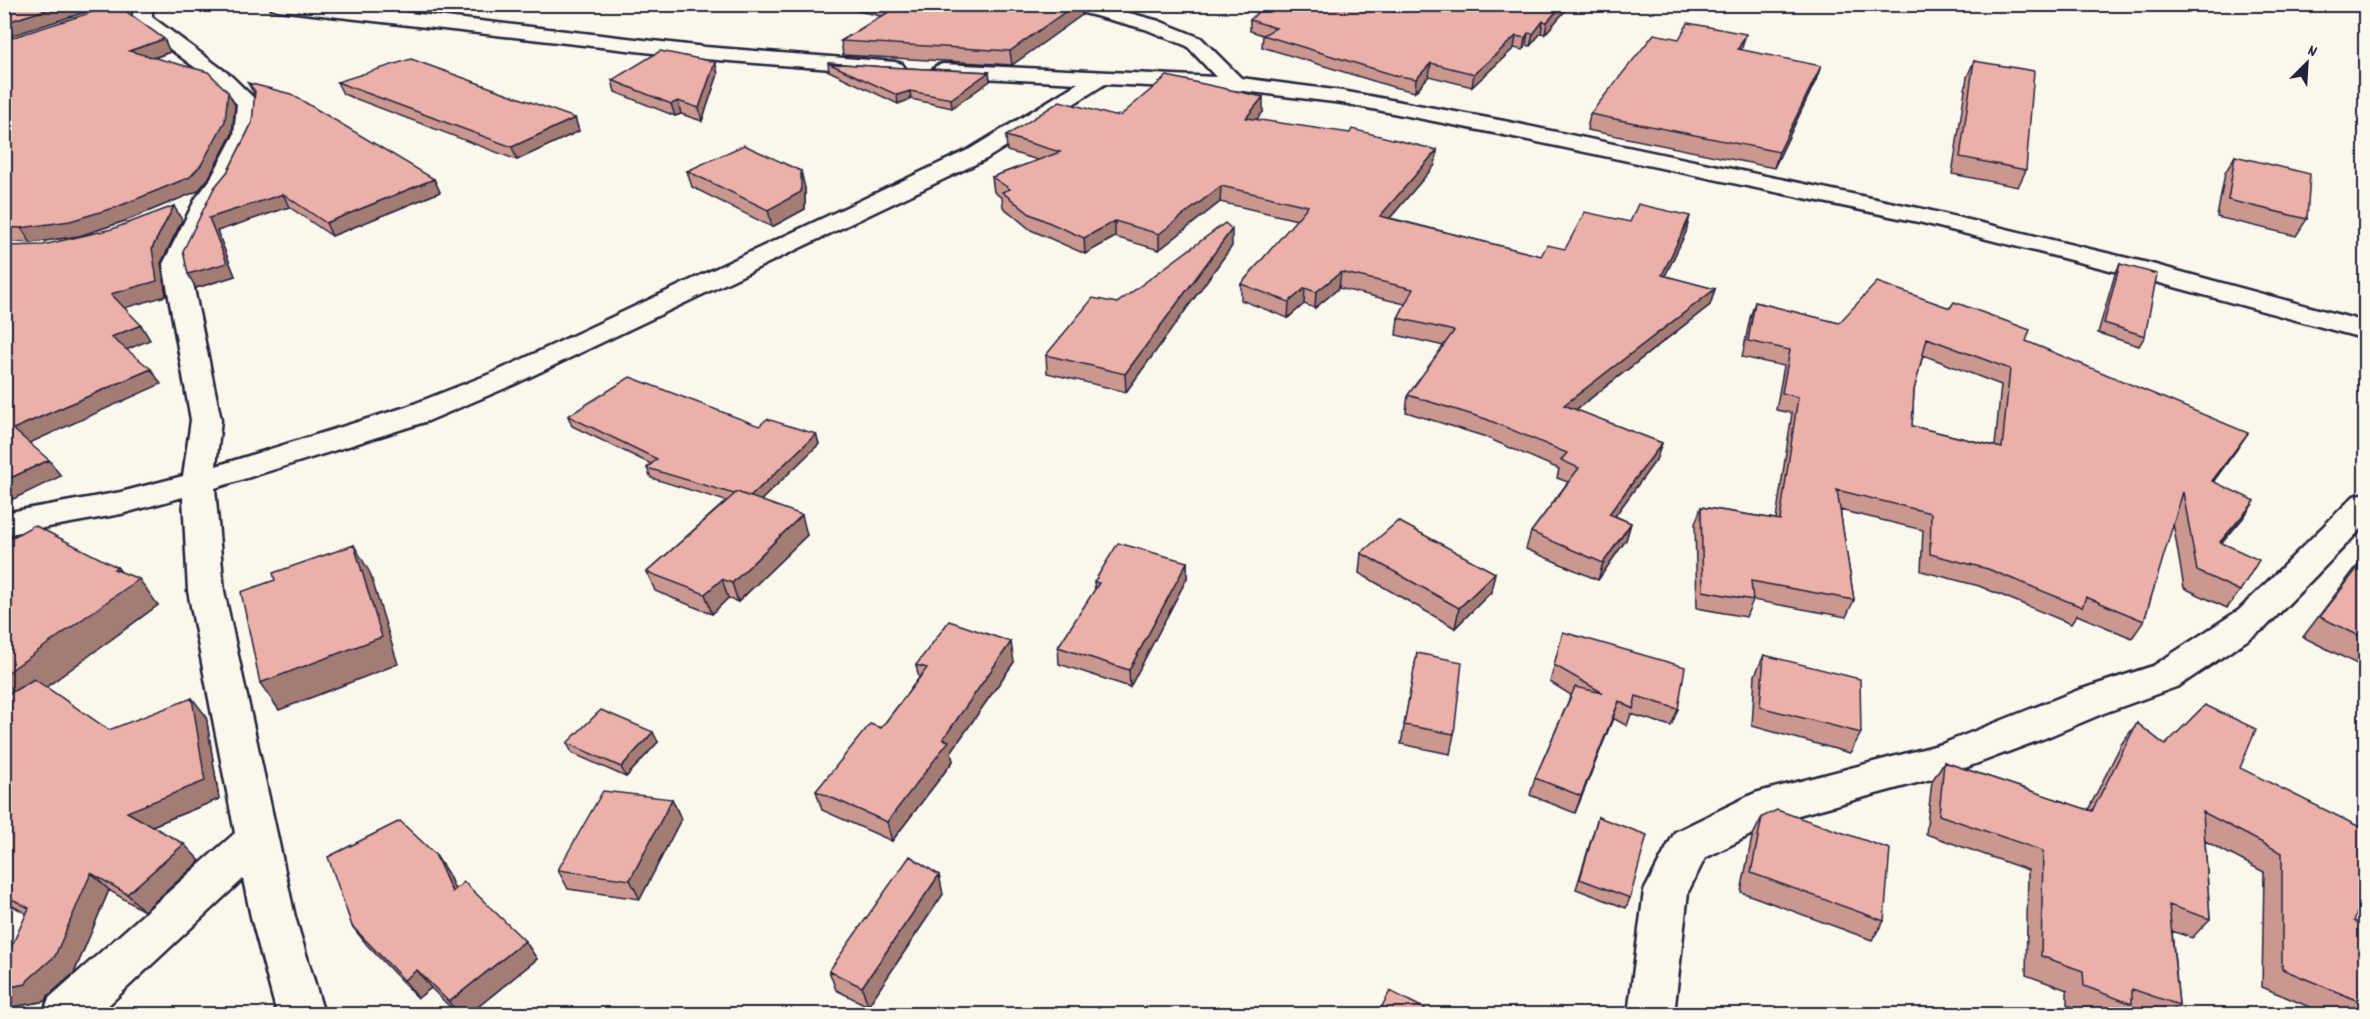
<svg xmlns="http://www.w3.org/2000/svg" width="2370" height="1019" font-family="Dekko,sans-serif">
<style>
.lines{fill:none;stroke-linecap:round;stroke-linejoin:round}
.minor-casing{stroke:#22223b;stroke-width:5}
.minor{fill:#fbf7ec;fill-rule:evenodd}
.wall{fill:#ca9791;stroke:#22223b;stroke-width:1.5;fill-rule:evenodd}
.shaded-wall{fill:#a47b76;stroke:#22223b;stroke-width:1.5}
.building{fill:#ebb0a9;stroke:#22223b;stroke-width:1.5;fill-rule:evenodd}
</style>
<rect width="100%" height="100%" fill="#fbf7ec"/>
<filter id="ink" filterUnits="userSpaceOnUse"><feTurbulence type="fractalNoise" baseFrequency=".0167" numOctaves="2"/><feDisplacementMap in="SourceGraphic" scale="12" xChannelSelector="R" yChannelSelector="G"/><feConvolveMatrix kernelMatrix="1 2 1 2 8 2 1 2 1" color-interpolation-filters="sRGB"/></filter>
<g filter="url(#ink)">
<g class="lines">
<defs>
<path id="minor" d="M135 4H154L152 8V17L230 75 259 103 256 135 233 183 219 200 189 264 221 420 216 466 406 407 495 372 970 149 1078 83 943 76 936 74 933 70 936 66 943 64 1216 77 1187 46 1145 29 1065 8 1063 4H1096L1159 21 1201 38 1241 78 1342 91 1504 121 1923 209 2148 263 2366 322V339L2130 275 1923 223 1504 135 1342 103 1235 90 1105 84 986 159 515 384 428 421 215 488 224 591 295 917 324 1014H277L251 917 243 879 99 1014H43L49 998 235 833 188 591 183 497 121 514 4 535V513L121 492 183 476 191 420 163 264 196 198 210 180 234 135 237 104 216 83 135 23 132 19Z
M269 4H332L705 47 895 62 902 64 905 68 902 72 895 74 705 59 278 10 271 8Z
M2366 493V524L2265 628 2179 686 2104 713 2045 738 1946 775 1780 820 1705 858 1688 892 1674 1014H1628L1644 891 1675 832 1755 793 1942 744 2076 691 2153 666 2239 610 2354 496Z"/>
</defs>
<!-- minor casing -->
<use href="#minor" class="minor-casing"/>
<!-- minor -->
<use href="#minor" class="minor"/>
</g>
<!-- wall -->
<path class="wall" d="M1081 4 1082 15 1012 65 843 55 841 41 881 16 830 5Z
M1405 4H1571L1545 34 1541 33 1530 46 1526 45 1523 50 1514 48 1472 87 1429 76 1415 92 1393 87 1262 47 1263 35 1250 31V20L1394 12Z
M127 12 164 39 170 52 154 58 235 105 232 134 208 179 198 191 125 221 79 236 31 243 4 241V40Z
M1679 39 1741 50 1816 80 1774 168 1587 130 1590 114Z
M1974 61 2026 170 2018 187 1952 174 1967 77Z
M715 62 718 74 702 121 681 114 675 116 615 92 612 80Z
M828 63 885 67 989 72 990 81 952 108 911 99 898 104 829 71Z
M337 82 575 118 579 131 517 160 343 94Z
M248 83 434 179 440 192 332 236 289 207 217 231 235 276 196 288 228 171 252 123 255 96Z
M1263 112 1256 120 1437 150 1435 165 1390 218 1541 256 1565 249 1630 222 1686 232 1665 276 1715 289 1710 305 1576 410 1662 443 1656 460 1615 516 1631 523 1626 540 1598 580 1526 549 1531 532 1568 482 1557 478 1559 469 1483 436 1406 412 1408 395 1444 346 1396 335 1398 318 1405 304 1339 288 1315 308 1304 304 1288 318 1241 300V284L1297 220 1220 202 1159 250 1115 237 1085 254 1031 230 1003 207 1002 198 994 192 992 177 1038 160 1007 151 1006 136 1114 116Z
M2235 156 2307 219 2296 236 2217 217 2225 173Z
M687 171 805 188V209L772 227 692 187Z
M1232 246 1126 392 1047 373 1046 355 1117 303Z
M2120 264 2145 336 2139 346 2098 333 2115 274Z
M1755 302 1839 323 2026 341 2237 449 2213 482 2243 518 2222 543 2240 591 2227 608 2184 588 2173 523 2144 621 2132 638 2077 615 2071 624 1979 586 1921 571 1923 530 1840 510 1854 600 1846 617 1753 600 1746 617 1697 608 1695 524 1701 507 1776 519 1792 413 1776 410 1784 366 1742 357 1750 318ZM1923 355 2001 385 1995 446 1912 426 1914 390Z
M568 416 759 426 816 434 819 444 760 500 807 535 738 602 728 598 712 614 655 591 647 572 726 501 651 478 647 468 651 464 572 426Z
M4 542 117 567 121 572 158 605 46 687 109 730 206 716 219 799 152 826 200 861 144 911 109 890 74 973 48 996 46 1001 12 1007 4 1001V963L27 914 4 901Z
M1361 553 1491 592 1455 628 1359 573Z
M2366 554V670L2365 668 2303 637Z
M1187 562V578L1130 687 1059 664 1058 647 1095 590 1094 582Z
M1563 632 1678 709 1671 726 1631 714 1627 726 1613 718 1575 813 1530 795 1535 778 1571 695 1550 682Z
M1417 653 1454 734 1450 754 1401 744Z
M1764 655 1861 733 1850 753 1752 726 1755 675Z
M1014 662 951 752 953 761 892 841 822 810 816 791 881 728 919 678 916 665Z
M2137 723 2165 745 2240 768 2354 921 2366 926V1014H2326L2262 987 2264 872 2205 841 2210 919 2192 938 2172 931 2179 1005 2169 1014H2135L2125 1011 2121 1014H2094L2067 1005V990L2026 975 2028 870 1926 834 1932 781 1944 762 2088 810 2122 743Z
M658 742 626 777 572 753 567 743Z
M672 799 681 819 640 899 568 889 558 870Z
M1598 817 1630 898 1626 908 1576 889Z
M1762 817 1884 921 1872 940 1741 892 1752 837Z
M435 854 448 874 455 889 525 941 537 959 469 1014H457L431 988 418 998 367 945 352 926Z
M943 894 868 1006 836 990 829 971Z"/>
<!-- shaded-wall -->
<path class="shaded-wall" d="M64 4H99L101 7 4 38V23Z
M1076 4H1081L1082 15 1012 65 1010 51Z
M1563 4H1571L1545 34 1547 22Z
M1543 21 1541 33 1530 46 1533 34Z
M1528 33 1526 45 1523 50 1525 38Z
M1746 34 1742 48 1734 64 1738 49Z
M1516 36 1514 48 1472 87 1474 74Z
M164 39 170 52 136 64 129 51Z
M715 62 718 74 702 121 699 108Z
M1431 63 1429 76 1415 92 1416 79Z
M1821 66 1816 80 1774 168 1779 152Z
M989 72 990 81 952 108 951 99Z
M910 91 911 99 898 104 897 95Z
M228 92 235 105 232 134 208 179 198 191 125 221 79 236 31 243 21 228Z
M1263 97V112L1245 133 1246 118Z
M678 101 681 114 675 116 671 104Z
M575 118 579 131 517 160 512 147Z
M1437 150 1435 165 1378 232 1380 216Z
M801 171 805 188V209L772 227 768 210Z
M434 179 440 192 332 236 326 223Z
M1221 186 1220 202 1159 250V234Z
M283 194 289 207 217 231 235 276 196 288 188 274 209 218Z
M174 206 182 220 161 263 166 296 121 309 111 294 152 248Z
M1690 216 1686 232 1658 291 1662 275Z
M1115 221V237L1085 254 1084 238Z
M1232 229V246L1126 392 1125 374Z
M1341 272 1339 288 1315 308 1316 292Z
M1305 288 1304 304 1288 318 1289 302Z
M1715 289 1710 305 1560 422 1564 405Z
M141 325 150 340 121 352 111 337Z
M151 369 161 384 25 445 13 429Z
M2248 433 2237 449 2201 498 2212 481Z
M816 434 819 444 752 509 749 498Z
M1662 443 1656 460 1604 531 1609 514Z
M49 460 61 476 7 502 4 498V481Z
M2255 501 2243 518 2208 559 2220 542Z
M802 515 807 535 738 602 732 583Z
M1631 523 1626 540 1598 580 1603 563Z
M354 545 370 573 398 664 279 710 260 683Z
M1187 562V578L1130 687 1129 670Z
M117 567 130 585 139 579 158 605 19 707 4 692V675L114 569Z
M1495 573 1491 592 1455 628 1459 608Z
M722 579 728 598 712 614 705 594Z
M1011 642 1014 662 951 752 953 761 892 841 887 822 943 739Z
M192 698 206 716 219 799 142 830 127 812Z
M1619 701 1613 718 1575 813 1581 796Z
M653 732 658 742 626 777 621 767Z
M672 799 681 819 640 899 630 880Z
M184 844 200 861 144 911 127 894Z
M435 854 448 874 464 910 452 892Z
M91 873 109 890 74 973 48 996 46 1001 12 1007 4 1001V988L28 980Z
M939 875 943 894 868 1006 862 987Z
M525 941 537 959 469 1014H458L449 1002Z
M417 970 431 988 418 998 404 980Z"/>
<!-- building -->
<path class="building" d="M4 4H64L4 23Z
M118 4H123L127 12 164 39 129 51 208 72 228 92 225 121 201 165 190 177 117 207 70 221 21 228 4 227V40Z
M887 4H1076L1010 51 841 41 897 7Z
M1266 4H1360L1394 12 1405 4H1563L1547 22 1543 21 1533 34 1528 33 1525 38 1516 36 1474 74 1431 63 1416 79 1394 75 1263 35 1276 28 1250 20Z
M1688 23 1746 34 1738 49 1821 66 1779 152 1590 114 1654 34 1679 39Z
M660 51 715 62 699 108 678 101 671 104 612 80Z
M411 59 575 118 512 147 337 82Z
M1974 61 2034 71 2026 170 1960 157Z
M828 63 885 67 989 72 951 99 910 91 897 95Z
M1167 76 1263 97 1246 118 1350 133 1352 129 1437 150 1380 216 1541 256 1547 245 1565 249 1585 212 1630 222 1638 204 1690 216 1662 275 1715 289 1564 405 1662 443 1609 514 1631 523 1603 563 1531 532 1579 468 1561 460 1567 453 1486 419 1408 395 1454 331 1398 318 1413 289 1341 272 1316 292 1305 288 1289 302 1241 284 1308 206 1221 186 1159 234 1115 221 1084 238 1030 214 1002 192 1010 189 992 177 1060 152 1006 136 1060 101 1114 116 1121 115Z
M248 83 291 94 434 179 326 223 283 194 209 218 227 263 188 274 183 251 214 188 228 171 252 123 255 91Z
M744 145 801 171V192L768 210 687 171Z
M2235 156 2310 174 2307 219 2228 200Z
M174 206 152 248 157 281 111 294 141 325 111 337 151 369 13 429 49 460 4 481V246L43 245 112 229Z
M1225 223 1232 229 1125 374 1046 355 1093 298 1117 303Z
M2120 264 2157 274 2145 336 2104 323Z
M1877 282 1950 308 1954 302 2030 330 2026 341 2248 433 2212 481 2255 501 2220 542 2259 560 2240 591 2197 571 2183 492 2144 621 2086 597 2082 607 1988 569 1930 554 1931 513 1837 490 1854 600 1751 581 1753 600 1703 591 1701 507 1780 520 1798 397 1782 393 1790 350 1748 341 1755 302 1839 323ZM1927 338 2010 369 2002 448 1912 426 1914 390Z
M630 377 759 426 767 419 816 434 750 497 737 492 734 494 647 468 657 459 568 416Z
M737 492 802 515 732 583 722 579 705 594 647 572Z
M1398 521 1495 573 1459 608 1361 553Z
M34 525 117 567 114 569 139 579 4 675V542Z
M1118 543 1187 562 1129 670 1058 647 1099 583 1094 582Z
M354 545 382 637 260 683 241 592 275 580 273 573Z
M2366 557V639L2320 617Z
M949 621 1011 642 943 739 949 741 887 822 816 791 870 724 881 728 927 668 916 665Z
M1563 632 1685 667 1678 709 1636 696 1633 709 1619 701 1581 796 1535 778 1575 687 1603 693 1554 665Z
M1417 653 1462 662 1454 734 1404 725Z
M1764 655 1860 679 1861 733 1760 707Z
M34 679 109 730 192 698 205 781 127 812 184 844 127 894 91 873 55 956 28 980 26 984 4 988V963L29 908 4 895V697Z
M2205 705 2256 729 2240 768 2366 830V887L2354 921 2366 926V1004L2282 969V853L2203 812 2210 919 2169 905 2179 1005 2132 989V1004L2084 986 2083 971 2041 956 2043 851 1939 815 1944 762 2092 811 2137 723 2165 745Z
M601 710 653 732 621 767 567 743Z
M603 791 672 799 630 880 558 870Z
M1777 810 1890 849 1884 921 1751 873 1762 817Z
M1598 817 1647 835 1630 898 1580 879Z
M400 821 435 854 452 892 464 882 525 941 449 1002 417 970 404 980 352 926 328 857Z
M910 856 939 875 862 987 829 971Z
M1390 991 1435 1014H1378Z"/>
</g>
<!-- margin -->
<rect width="2370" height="1019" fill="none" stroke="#fbf7ec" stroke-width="24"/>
<rect x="12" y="12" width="2346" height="995" fill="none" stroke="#22223b" stroke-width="2" filter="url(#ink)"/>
<!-- north arrow -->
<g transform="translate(2307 63) rotate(24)" stroke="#fbf7ec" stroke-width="4.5" paint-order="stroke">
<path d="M0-4.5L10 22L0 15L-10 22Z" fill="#22223b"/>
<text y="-9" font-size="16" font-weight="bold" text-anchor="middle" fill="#22223b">N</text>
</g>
</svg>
